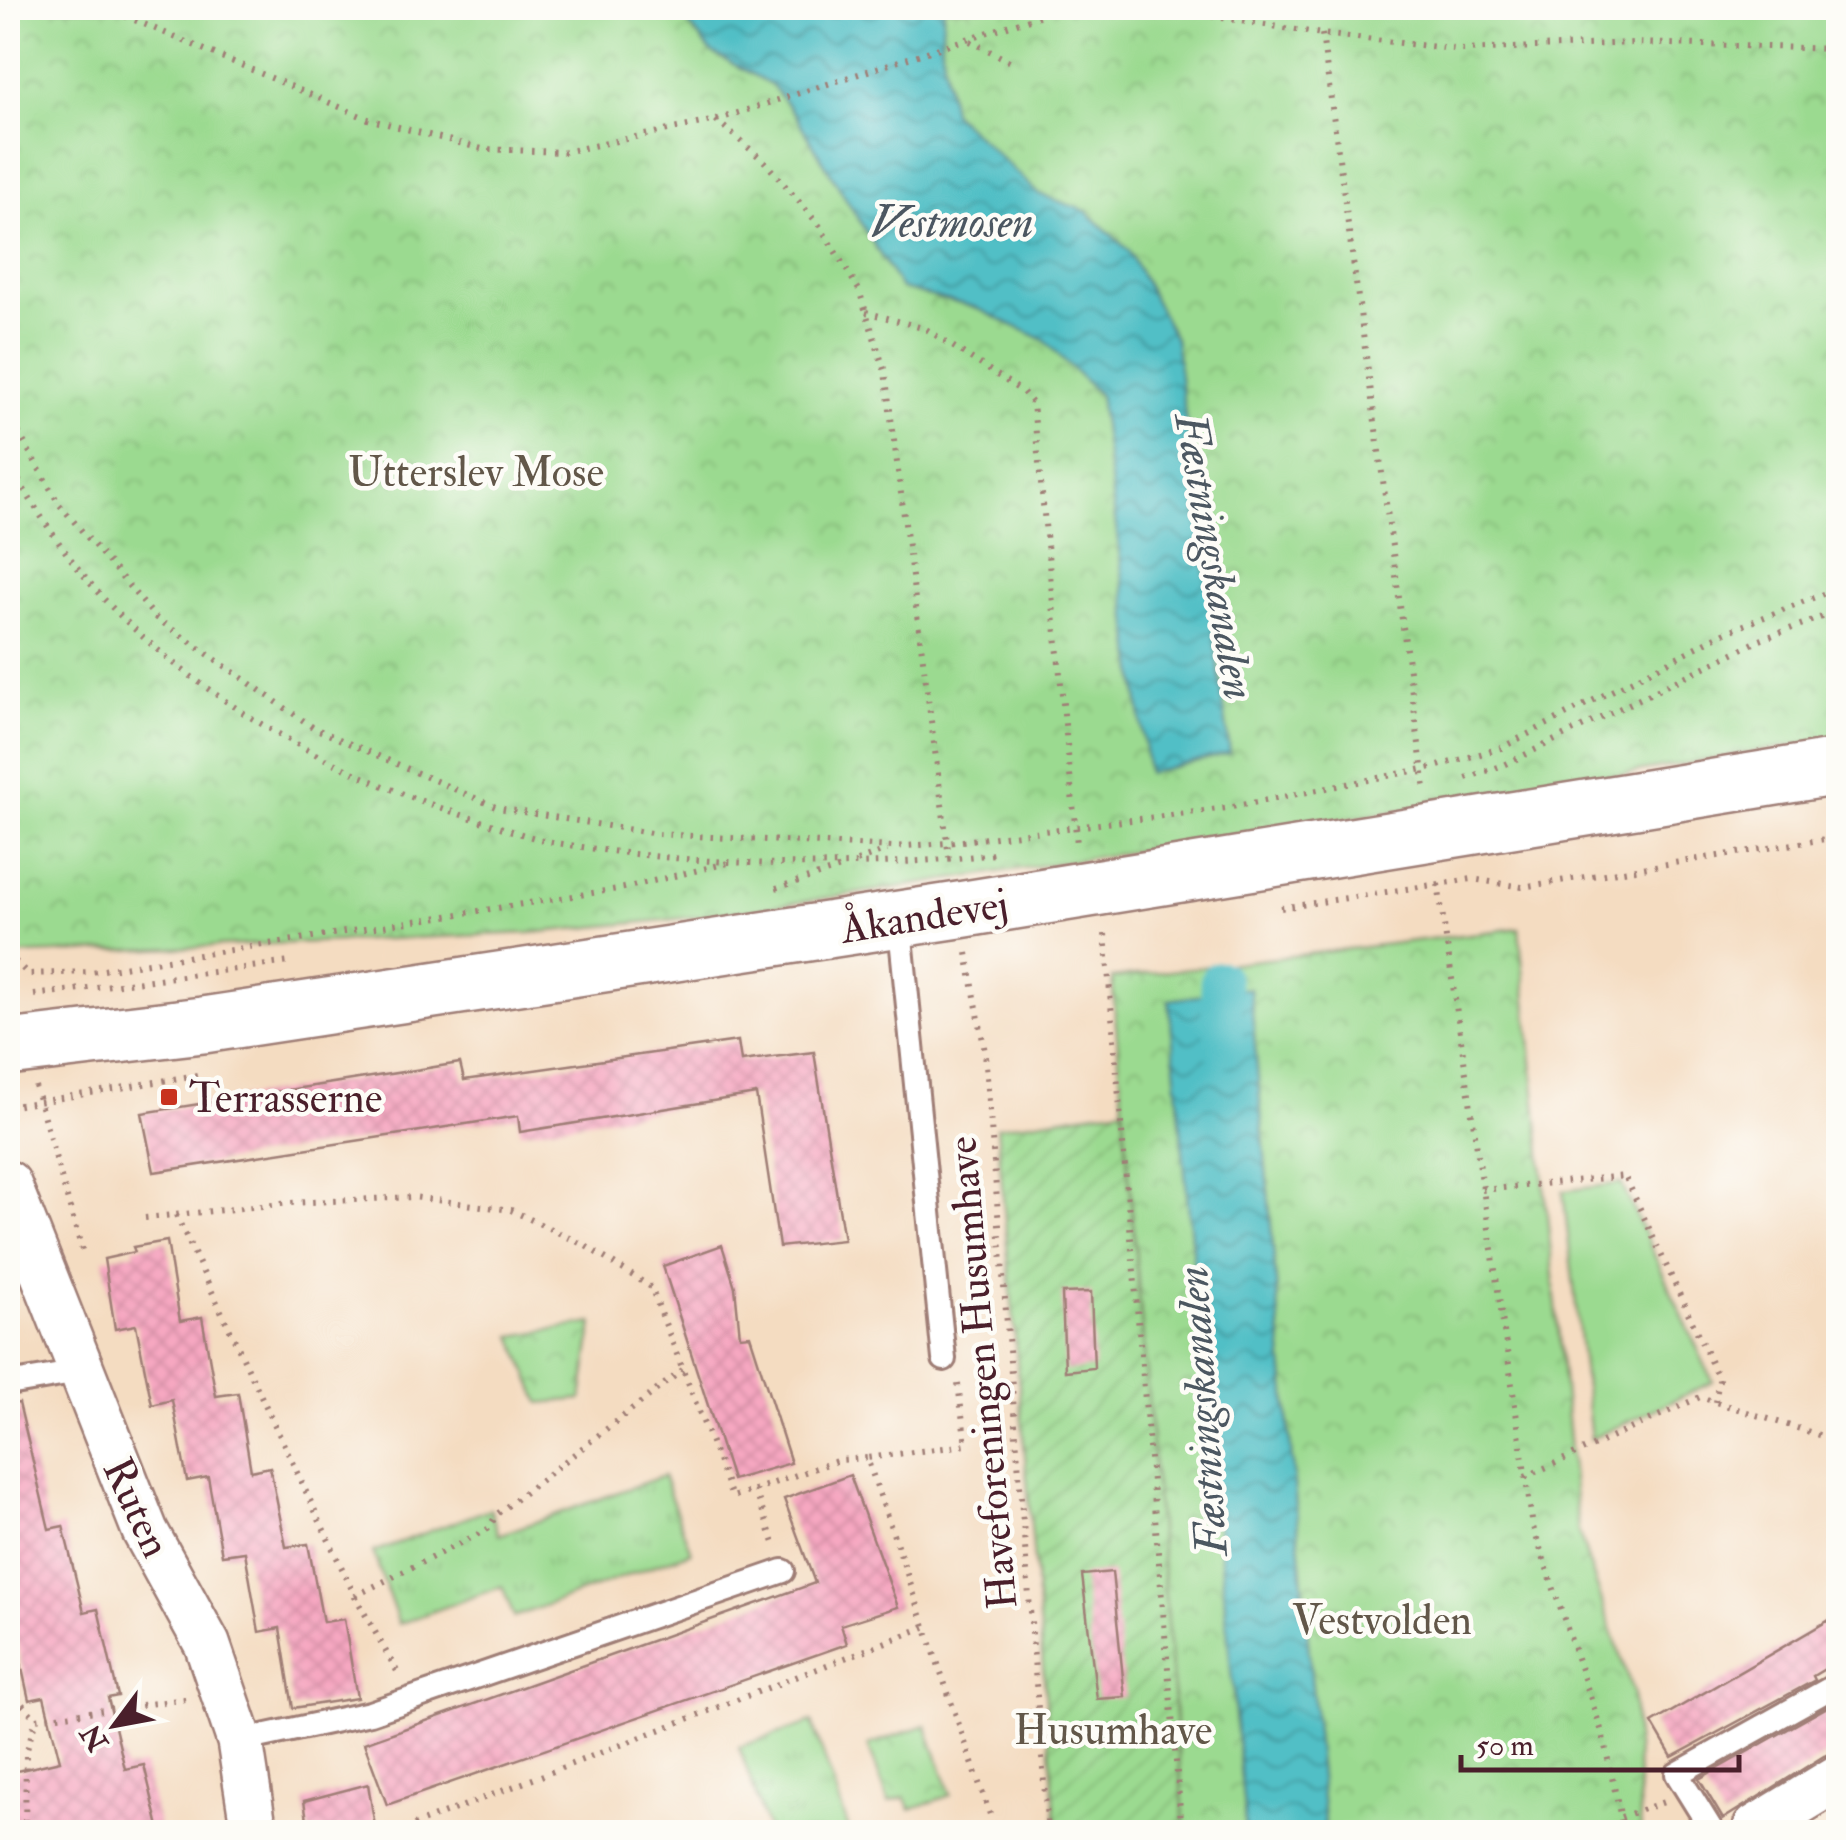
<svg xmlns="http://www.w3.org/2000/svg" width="1846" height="1840" font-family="'IM FELL Double Pica',serif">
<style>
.grass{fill:url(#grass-tufts);stroke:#727c5e;stroke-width:2.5}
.park{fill:url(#park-crowns);stroke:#727c5e;stroke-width:2.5}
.garden{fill:url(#garden-furrows);stroke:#727c5e;stroke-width:2.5}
.pitch{fill:#9bda90;stroke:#727c5e;stroke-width:2.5}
.water{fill:url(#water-waves);stroke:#4e6f78;stroke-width:2.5}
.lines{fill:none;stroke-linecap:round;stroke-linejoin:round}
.canal{stroke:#51bfc6;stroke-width:40}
.building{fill:url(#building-cross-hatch)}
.service-casing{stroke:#9f7e76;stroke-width:28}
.minor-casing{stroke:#9f7e76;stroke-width:50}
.tertiary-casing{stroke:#9f7e76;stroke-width:60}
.path{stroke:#9f7e76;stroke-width:6;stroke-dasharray:2.5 8;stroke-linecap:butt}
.service{stroke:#fff;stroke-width:22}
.minor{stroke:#fff;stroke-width:45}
.tertiary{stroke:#fff;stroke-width:55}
.poi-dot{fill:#c8321e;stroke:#fdfcf7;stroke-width:4}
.labels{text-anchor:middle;stroke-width:9;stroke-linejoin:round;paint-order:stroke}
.park-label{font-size:42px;fill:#625749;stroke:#fdfcf7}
.street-label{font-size:42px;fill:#4a1f2b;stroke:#fdfcf7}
.poi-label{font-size:42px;fill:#4a1f2b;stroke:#fdfcf7;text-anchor:start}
.water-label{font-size:45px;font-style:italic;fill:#4c5761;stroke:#fdfcf7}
</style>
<defs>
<pattern id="grass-tufts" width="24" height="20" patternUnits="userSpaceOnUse" patternTransform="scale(2.5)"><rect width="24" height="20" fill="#9bda90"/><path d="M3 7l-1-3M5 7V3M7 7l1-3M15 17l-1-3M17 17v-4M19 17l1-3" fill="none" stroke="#87bb7c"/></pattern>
<pattern id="park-crowns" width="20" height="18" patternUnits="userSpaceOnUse" patternTransform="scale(2.5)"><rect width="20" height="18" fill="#9bda90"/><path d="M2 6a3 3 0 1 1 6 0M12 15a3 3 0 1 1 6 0" fill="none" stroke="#87bb7c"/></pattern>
<pattern id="garden-furrows" width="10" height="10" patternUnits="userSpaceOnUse" patternTransform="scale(2.5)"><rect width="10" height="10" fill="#9bda90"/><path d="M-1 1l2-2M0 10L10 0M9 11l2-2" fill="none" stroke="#87bb7c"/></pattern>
<pattern id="water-waves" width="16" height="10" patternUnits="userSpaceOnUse" patternTransform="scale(2.5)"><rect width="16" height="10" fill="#51bfc6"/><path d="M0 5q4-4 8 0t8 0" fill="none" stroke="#459ba1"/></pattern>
<pattern id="building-cross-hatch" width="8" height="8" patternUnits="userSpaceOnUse" patternTransform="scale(2.5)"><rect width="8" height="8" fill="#f6a7c1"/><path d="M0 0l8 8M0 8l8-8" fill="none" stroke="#d48fa6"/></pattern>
</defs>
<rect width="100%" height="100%" fill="#fdfcf7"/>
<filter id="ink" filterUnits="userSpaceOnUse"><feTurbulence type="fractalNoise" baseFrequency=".01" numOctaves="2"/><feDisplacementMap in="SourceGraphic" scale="20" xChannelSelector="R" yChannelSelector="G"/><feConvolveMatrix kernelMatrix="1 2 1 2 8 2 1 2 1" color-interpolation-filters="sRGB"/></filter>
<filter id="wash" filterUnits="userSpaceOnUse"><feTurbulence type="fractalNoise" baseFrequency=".0048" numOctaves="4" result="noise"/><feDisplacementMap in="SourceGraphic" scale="40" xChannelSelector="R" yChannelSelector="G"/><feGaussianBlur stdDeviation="2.25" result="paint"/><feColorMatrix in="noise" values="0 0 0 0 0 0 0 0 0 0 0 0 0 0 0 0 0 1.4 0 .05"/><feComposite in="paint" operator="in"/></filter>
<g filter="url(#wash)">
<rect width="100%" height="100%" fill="#f4dcc1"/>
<!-- grass -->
<path class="grass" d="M663 1476 691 1552 514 1617 502 1586 399 1624 373 1552 490 1509 499 1535Z
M812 1722 850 1832H763L768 1830 739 1747Z"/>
<!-- park -->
<path class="park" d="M8 8H1838V738L1471 800 716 915 531 933 8 955Z
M1519 928 1578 1531 1633 1693 1641 1832H1185L1112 978Z
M593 1323 582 1399 540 1403 512 1336Z
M926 1725 951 1795 911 1809 905 1797 889 1802 868 1745Z"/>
<!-- garden -->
<path class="garden" d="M1123 1108 1185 1832H1057L997 1127Z"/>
<!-- pitch -->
<path class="pitch" d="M1621 1183 1713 1382 1591 1439 1563 1191Z"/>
<!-- water -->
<path class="water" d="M676 8H944L941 44 952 112 1039 194 1086 211 1128 250 1175 339 1230 753 1148 773 1099 395 1044 340 974 307 901 289 795 115 772 85 711 52Z
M1250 988 1325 1832H1246L1169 1000Z"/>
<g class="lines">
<!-- canal -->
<path class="canal" d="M1220 981 1224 1047"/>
</g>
<g id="blocks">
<!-- building -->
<path class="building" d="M738 1041 741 1061 814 1052 844 1240 779 1247 756 1094 520 1132 518 1116 154 1172 142 1113 460 1063 464 1080Z
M167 1241 180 1321 202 1317 216 1396 238 1393 251 1471 270 1467 286 1547 308 1544 323 1622 344 1619 357 1698 293 1708 280 1628 259 1632 245 1552 222 1555 208 1477 187 1481 172 1400 152 1405 136 1325 115 1329 104 1259 135 1252 133 1247Z
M722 1245 735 1287 740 1336 750 1335 791 1463 732 1480 663 1266Z
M1091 1292 1094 1368 1065 1371 1062 1293Z
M19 1403 49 1529 63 1526 84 1612 98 1609 118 1696 108 1698 125 1769 144 1765 159 1827 133 1832H8V1773L60 1761 44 1697 29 1700 8 1605V1405Z
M850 1475 898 1607 841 1625 847 1644 387 1805 364 1743 815 1583 784 1499Z
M1112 1572 1125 1697 1097 1699 1082 1575Z
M1838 1615V1661L1813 1676 1815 1680 1672 1757 1652 1723Z
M1831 1705 1838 1717V1752L1824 1756 1723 1819 1699 1779Z
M368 1784 376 1832H309L304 1801Z"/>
</g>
</g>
<g filter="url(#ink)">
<use href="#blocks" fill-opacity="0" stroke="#9f7e76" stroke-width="2.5"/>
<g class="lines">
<defs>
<path id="service" d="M899 918 944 1359
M8 1384 79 1372
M240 1741 370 1713 783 1571
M1713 1832 1677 1774 1838 1684"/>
<path id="minor" d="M8 1184 145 1531 207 1644 240 1741 254 1832
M1759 1832 1756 1828 1838 1778"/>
<path id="tertiary" d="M8 1048 203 1025 959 910 1838 767"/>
</defs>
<!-- service casing -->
<use href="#service" class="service-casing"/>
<!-- minor casing -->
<use href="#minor" class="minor-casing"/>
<!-- tertiary casing -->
<use href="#tertiary" class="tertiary-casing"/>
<!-- path -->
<path class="path" d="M106 8 368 119 482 149 564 152 716 120 1057 10 1097 8
M1160 8 1322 34 1463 50 1634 43 1838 49
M1322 34 1425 788
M970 41 1013 63
M716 120 764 161 819 225 859 290 885 372 949 857
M866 312 926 329 1023 392 1033 404 1077 844
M8 414 59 504 156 618 314 728 498 808 657 834 893 847 947 843 1227 808 1438 766 1501 748 1724 633 1838 588
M8 462C35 509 66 557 103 598 204 705 345 780 484 822 508 829 533 839 557 843 700 867 851 871 995 854
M1466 778 1504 765 1760 640 1838 611
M857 861 887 850
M1438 884 1533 1527 1602 1732 1624 1832
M776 888 841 868
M1281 908 1472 879 1522 887 1838 837
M1105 934 1182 1832
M8 949 15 961H8
M967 953 985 1052 1048 1832
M15 961 28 974 91 972 624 888 728 863
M34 995 290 962
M35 1086 84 1257
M8 1107 197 1075
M1482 1190 1625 1176 1719 1380 1715 1402
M176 1215 355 1596 398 1673
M145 1218 291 1203 413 1197 511 1210 584 1245 651 1287 732 1497 755 1490 774 1543
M958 1384 966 1445 867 1458 996 1832
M1525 1477 1700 1397 1822 1436 1838 1430
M754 1490 839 1460 867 1458
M355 1596 488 1529 497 1514 685 1368
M8 1689 36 1719 186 1699
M1621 1817 1664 1802
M404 1829 925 1627
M25 1832 26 1753 36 1719"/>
<!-- service -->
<use href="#service" class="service"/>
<!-- minor -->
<use href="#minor" class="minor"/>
<!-- tertiary -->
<use href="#tertiary" class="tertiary"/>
</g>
</g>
<!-- markers -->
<rect class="poi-dot" x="159" y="1087" width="20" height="20" rx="5"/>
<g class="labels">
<!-- park labels -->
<g class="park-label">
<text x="476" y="486">Utterslev Mose</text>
<text x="1382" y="1634">Vestvolden</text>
<text x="1113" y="1744">Husumhave</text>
</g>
<!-- street labels -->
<g class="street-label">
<text transform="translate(924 915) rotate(-9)" y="15">Åkandevej</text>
<text transform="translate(981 1373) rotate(-95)" y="15">Haveforeningen Husumhave</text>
<text transform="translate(138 1507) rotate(65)" y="15">Ruten</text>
</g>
<!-- poi labels -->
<g class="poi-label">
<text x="189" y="1112">Terrasserne</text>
</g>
<!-- water labels -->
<g class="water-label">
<text x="952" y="237">Vestmosen</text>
<text transform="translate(1216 556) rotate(80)" y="16">Fæstningskanalen</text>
<text transform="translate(1201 1411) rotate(-94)" y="16">Fæstningskanalen</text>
</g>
</g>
<!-- margin -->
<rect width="1846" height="1840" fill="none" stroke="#fdfcf7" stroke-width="40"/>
<!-- north arrow -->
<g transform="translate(115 1725) rotate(238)" stroke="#fdfcf7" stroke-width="8" paint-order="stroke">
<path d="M0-8L18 38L0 25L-18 38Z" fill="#4a1f2b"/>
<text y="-15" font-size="28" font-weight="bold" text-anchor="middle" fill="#4a1f2b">N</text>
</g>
<!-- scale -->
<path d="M1461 1755v15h278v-15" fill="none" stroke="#4a1f2b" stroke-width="5"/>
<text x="1476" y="1755" font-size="30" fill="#4a1f2b" stroke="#fdfcf7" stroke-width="8" paint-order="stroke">50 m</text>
</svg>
